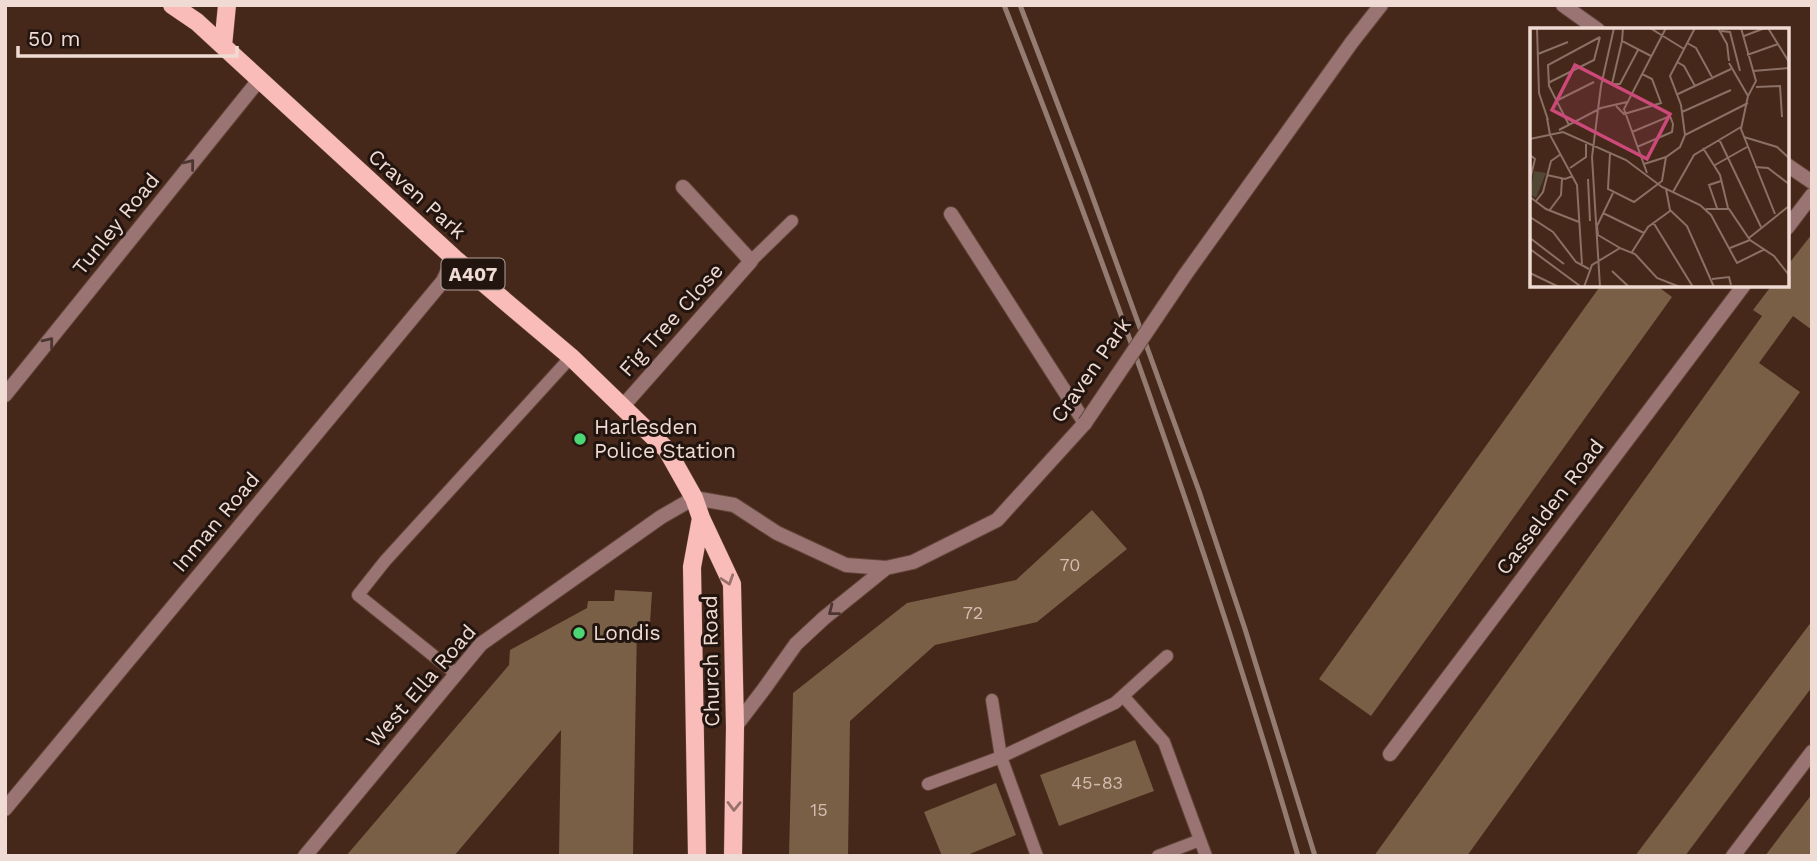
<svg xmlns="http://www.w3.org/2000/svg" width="1817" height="861" font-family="'Work Sans',sans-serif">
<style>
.building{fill:#795f46}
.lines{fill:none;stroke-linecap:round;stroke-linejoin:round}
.service-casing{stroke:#614538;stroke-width:14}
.minor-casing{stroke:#614538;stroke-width:16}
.tertiary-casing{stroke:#614538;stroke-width:16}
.primary-casing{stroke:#614538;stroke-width:19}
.service{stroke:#9a7472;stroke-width:12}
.minor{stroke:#9a7472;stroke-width:14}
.tertiary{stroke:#9a7472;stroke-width:14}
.primary{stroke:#fabcb8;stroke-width:18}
.rail{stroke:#957c72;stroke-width:5}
.tertiary-bridge-casing{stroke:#614538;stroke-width:16;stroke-linecap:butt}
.tertiary-bridge{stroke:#9a7472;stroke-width:14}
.oneway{stroke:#4c3632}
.oneway2{stroke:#99716c}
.poi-dot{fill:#4dd676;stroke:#22150f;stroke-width:2.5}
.labels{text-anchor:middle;stroke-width:6;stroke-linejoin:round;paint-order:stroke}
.number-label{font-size:18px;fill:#d2bcb0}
.shield{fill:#22150f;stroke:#b2a098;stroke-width:2}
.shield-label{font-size:19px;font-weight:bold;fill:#efdbd3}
.street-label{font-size:21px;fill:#efdbd3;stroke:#22150f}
.poi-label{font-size:21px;fill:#efdbd3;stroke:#22150f;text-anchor:start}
.inset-road{fill:none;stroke:#8a7065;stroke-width:2}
.view{fill:#cd4979;fill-opacity:0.15;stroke:#cd4979;stroke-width:3.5}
.inset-edge{fill:none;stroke:#efdbd3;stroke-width:3.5}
</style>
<rect width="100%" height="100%" fill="#46281b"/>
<!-- building -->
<path class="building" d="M1812 234V330L1793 316 1759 363 1800 392 1467 856H1374L1762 316 1753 310 1772 285H1787V266Z
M1601 285H1656L1672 297 1371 716 1319 679Z
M1092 510 1127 549 1037 622 935 645 850 721 848 856H789L793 693 907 603 1016 580Z
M615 590 652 592 650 623H637L633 856H559L561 730 454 856H346L509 665 510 650 587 608 588 601H614Z
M1812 621V687L1685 856H1635Z
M1135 740 1154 791 1059 826 1040 775Z
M996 783 1016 835 965 856H942L924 812Z
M1812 794V856H1765Z"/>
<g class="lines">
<defs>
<path id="service" d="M751 261 792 221
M455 673 358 595 385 561 571 357
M1123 696 1164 742 1206 856
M992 700 1001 757 1037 856
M928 784 1001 757 1115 703 1167 656
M1158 856 1200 840"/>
<path id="minor" d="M1563 5 1598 30
M1787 165 1812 182
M951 214 1085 423
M1787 228 1812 195
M5 395 259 80
M623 406 751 261 683 187
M1390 754 1744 285
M5 809 443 281 454 258
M305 856 481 644 661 517 694 498
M1733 856 1812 752"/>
<path id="tertiary" d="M1185 275 1352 42 1381 5
M694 498 734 505 777 533 846 565 886 568 913 562 997 520 1085 423
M735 727 764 689 796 644 824 618 886 568"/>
<path id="primary" d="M172 5 197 22 223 46 454 258 571 357 667 450 694 498 701 518 732 584 735 727 733 856
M223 46 227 5
M697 856 692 567 701 518"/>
</defs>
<!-- service casing -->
<use href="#service" class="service-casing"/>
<!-- minor casing -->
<use href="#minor" class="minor-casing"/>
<!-- tertiary casing -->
<use href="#tertiary" class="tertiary-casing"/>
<!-- primary casing -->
<use href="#primary" class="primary-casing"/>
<!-- service -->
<use href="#service" class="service"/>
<!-- minor -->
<use href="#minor" class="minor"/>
<!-- tertiary -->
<use href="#tertiary" class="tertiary"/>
<!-- primary -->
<use href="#primary" class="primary"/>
<!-- rail -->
<path class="rail" d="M1004 5C1114 284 1214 568 1298 856
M1020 5 1085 176 1199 491 1245 629 1315 856"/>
<defs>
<path id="tertiary-bridge" d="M1085 423 1185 275"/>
</defs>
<!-- tertiary-bridge casing -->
<use href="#tertiary-bridge" class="tertiary-bridge-casing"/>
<!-- tertiary-bridge -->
<use href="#tertiary-bridge" class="tertiary-bridge"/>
</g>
<!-- one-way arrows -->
<defs><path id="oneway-chevron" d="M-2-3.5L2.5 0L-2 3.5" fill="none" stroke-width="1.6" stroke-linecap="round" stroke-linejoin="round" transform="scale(1.75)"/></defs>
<g class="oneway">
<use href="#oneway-chevron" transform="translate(190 164) rotate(-51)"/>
<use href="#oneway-chevron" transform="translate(49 342) rotate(-51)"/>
<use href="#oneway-chevron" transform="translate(833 611) rotate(142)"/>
</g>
<g class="oneway2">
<use href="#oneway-chevron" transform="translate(728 580) rotate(72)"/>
<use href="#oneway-chevron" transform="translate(734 806) rotate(91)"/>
</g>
<!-- markers -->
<g class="poi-dot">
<circle cx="580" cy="439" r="7"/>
<circle cx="579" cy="633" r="7"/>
</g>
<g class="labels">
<!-- number labels -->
<g class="number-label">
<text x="1070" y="571">70</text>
<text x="973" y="619">72</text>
<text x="1097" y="789">45-83</text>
<text x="819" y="816">15</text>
</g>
<!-- shield labels -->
<rect class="shield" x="441.5" y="258.5" width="63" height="31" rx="5"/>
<g class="shield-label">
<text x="473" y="281">A407</text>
</g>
<!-- street labels -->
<g class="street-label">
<text transform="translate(417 194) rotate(42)" y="7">Craven Park</text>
<text transform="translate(116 224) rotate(-51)" y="7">Tunley Road</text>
<text transform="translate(671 320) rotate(-48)" y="7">Fig Tree Close</text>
<text transform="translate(1091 370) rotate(-55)" y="7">Craven Park</text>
<text transform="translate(1550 507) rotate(-53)" y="7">Casselden Road</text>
<text transform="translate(216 522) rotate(-50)" y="7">Inman Road</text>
<text transform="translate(711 661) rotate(-91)" y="7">Church Road</text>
<text transform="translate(421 686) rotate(-49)" y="7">West Ella Road</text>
</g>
<!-- poi labels -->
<g class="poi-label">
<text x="594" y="434">Harlesden<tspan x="594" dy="24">Police Station</tspan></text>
<text x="593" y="640">Londis</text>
</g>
</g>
<!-- overview -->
<g transform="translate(1530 28)">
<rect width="259" height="259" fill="#46281b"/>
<path d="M4 143 16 145 6 170 0 166Z" fill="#514833"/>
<path class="inset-road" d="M7 0 9 65 18 92M93 0 92 13 121 28M120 0 154 21M188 0 197 16 199 33M211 0 226 53 218 68M238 0 259 34M191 3 200 4 210 43M214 8 235 0M92 13 82 56H90L108 22M157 15 166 20 183 51M8 26 38 14M217 27 248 16M147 34 154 38 165 58M199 35 218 68M223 43 259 40M18 55 64 32 70 9M226 59 250 58 252 89M148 66 201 41M218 68 211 101 245 186M26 73 64 54M86 78 94 86 131 75 122 51 112 46M152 84 201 62M17 90 20 107 47 157 52 236M39 97 19 58 18 37 70 9M29 102 71 80 97 74M102 104 140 88 143 96M155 107 151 77 140 48 165 0M214 109 247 119 259 130M0 111 33 104 96 132 132 159 170 177 181 187 207 235 235 221M189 111 231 199M107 119 142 104 143 96M173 120 190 147 198 180M80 125 78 161 104 174 132 153 136 129M0 127 5 131 0 152M114 136 136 129 150 119 155 107 218 75M185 137 217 119M225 139 238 140 259 156M40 140 56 129V116M117 145 94 81 136 0M17 147 35 151 43 148M58 151 60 193M136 161 140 182 157 198 184 259M143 164 164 127 211 99M83 165 67 198 68 207 90 220M0 169 16 181 49 194M6 173 13 164 21 133 31 126M187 180 179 157 191 153M176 181H199L220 212 244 228 259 247M19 183 31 167 32 151M73 185 114 205M0 189 23 204 46 234 59 241M123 194 163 259M0 210 34 236M219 210 259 178M200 220 220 212M0 221 50 258M102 224 118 199 140 183M82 243 99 259M0 245 29 259M182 251 199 249 201 257M54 259 62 237 90 220 105 226 127 250 150 259M70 259 62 129 71 58 84 0"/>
<path class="view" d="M45 37 140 86 117 131 22 82Z"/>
<rect width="259" height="259" class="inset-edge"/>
</g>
<!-- border -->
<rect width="1817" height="861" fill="none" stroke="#efdbd3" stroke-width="14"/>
<!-- scale -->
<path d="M18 46v10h219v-10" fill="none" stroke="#efdbd3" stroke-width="3.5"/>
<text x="28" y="46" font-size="21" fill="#efdbd3" stroke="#22150f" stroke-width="5" paint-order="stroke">50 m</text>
</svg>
